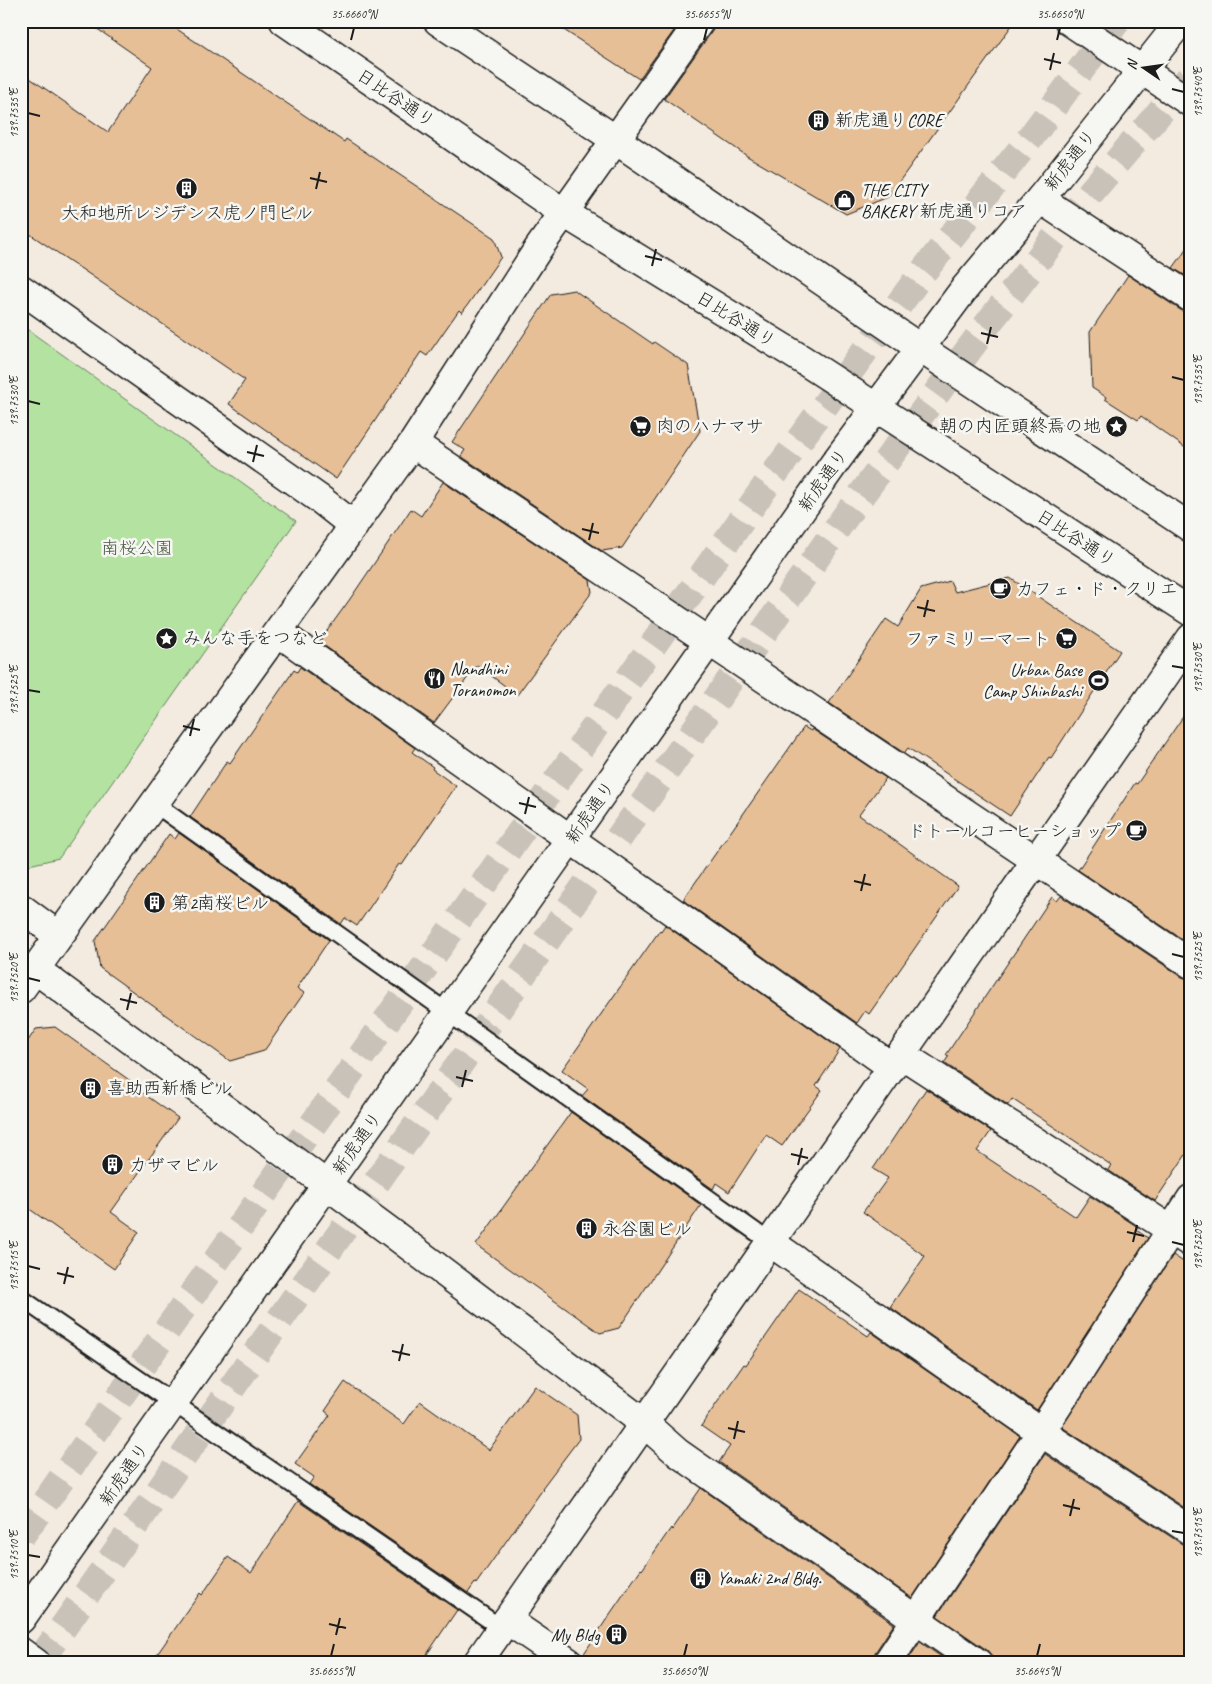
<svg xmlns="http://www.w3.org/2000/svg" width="1212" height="1684" font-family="Caveat,'Klee One',sans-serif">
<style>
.green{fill:#b3e2a1;stroke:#687f5e}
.building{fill:#e6bf97;stroke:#1c1c1c}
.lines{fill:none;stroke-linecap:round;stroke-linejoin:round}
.secondary-tunnel{stroke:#c8c2b9;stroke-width:28;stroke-dasharray:28 14;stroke-linecap:butt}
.lane-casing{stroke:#1c1c1c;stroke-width:20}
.street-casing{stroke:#1c1c1c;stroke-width:31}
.secondary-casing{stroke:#1c1c1c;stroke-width:31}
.lane{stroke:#f6f6f2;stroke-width:16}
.street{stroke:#f6f6f2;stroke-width:28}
.secondary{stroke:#f6f6f2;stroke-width:28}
.ticks{fill:none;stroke:#1c1c1c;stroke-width:2}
.labels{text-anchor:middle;stroke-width:5;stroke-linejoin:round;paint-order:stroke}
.street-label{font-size:18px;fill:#1c1c1c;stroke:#f6f6f2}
.poi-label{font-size:18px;fill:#1c1c1c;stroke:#f6f6f2;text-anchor:start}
.park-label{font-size:18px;fill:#495744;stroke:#f6f6f2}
.neatline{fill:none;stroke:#1c1c1c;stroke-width:2}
.ticks-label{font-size:12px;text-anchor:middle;fill:#1c1c1c}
</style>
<rect width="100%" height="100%" fill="#f3ebe0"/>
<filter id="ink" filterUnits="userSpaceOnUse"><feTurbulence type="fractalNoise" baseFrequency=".02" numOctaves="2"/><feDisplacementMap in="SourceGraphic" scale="10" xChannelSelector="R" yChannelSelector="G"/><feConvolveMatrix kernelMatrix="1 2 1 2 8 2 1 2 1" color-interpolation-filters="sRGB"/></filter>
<g filter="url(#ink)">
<!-- green -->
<path class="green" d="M21 325 296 521 59 858 29 865 21 859Z"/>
<!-- building -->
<path class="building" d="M86 21H165L344 142 346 139 494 238 501 257 462 313 459 310 427 356 421 352 336 479 229 404 245 380 21 228V72L108 132 152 67Z
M550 21H681L639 79Z
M715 21H1015L888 197 846 214 747 156 664 99 713 30Z
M1191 243V279L1173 268Z
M1128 275 1182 311 1191 314V452L1141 416 1138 420 1105 399 1106 397 1092 388 1090 332Z
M574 290 653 344 654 342 688 365 700 431 622 548 602 551 461 456 465 450 452 442 551 294Z
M443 482 590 580 592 592 517 695 477 665 434 723 319 642 350 599 411 509 421 516Z
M1010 578 1120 651 1051 758 1049 757 1010 816 908 748 904 753 829 703 886 619 898 627 921 589 950 581 955 592Z
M300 667 415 748 412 752 433 767 432 769 456 786 402 865 399 864 357 926 345 918 341 924 190 817 227 761 230 763 294 670 297 672Z
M1191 705V945L1078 870 1135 783 1137 784Z
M804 727 811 731 812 729 886 778 859 815 958 886 869 1014 865 1011 857 1023 683 900Z
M179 833 329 940 297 988 304 993 264 1051 230 1061 100 968 95 941 169 834 175 839Z
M1061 896 1182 977 1191 980V1147L1155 1201 1108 1170 1111 1165 1012 1099 1008 1105 944 1063 949 1056 946 1055 1052 897 1057 901Z
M665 925 840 1049 816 1086 822 1090 782 1146 766 1135 729 1192 716 1183 713 1189 582 1096 588 1089 562 1070 660 930 661 931Z
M55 1027 132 1082 130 1084 178 1118 111 1212 139 1232 114 1269 21 1203V1051L36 1029Z
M926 1089 991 1131 977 1151 1076 1217 1090 1196 1138 1227 1136 1230 1148 1238 1037 1410 890 1307 925 1256 863 1212 888 1178 873 1169Z
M571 1112 701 1205 619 1328 600 1333 476 1245Z
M1173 1255 1191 1267V1512L1062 1427Z
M799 1289 868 1336 871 1332 1020 1436 912 1598 719 1462 730 1446 701 1426 744 1364 746 1365Z
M345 1382 404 1424 420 1401 489 1450 535 1386 577 1415 579 1439 542 1488 543 1489 476 1584 475 1583 468 1593 309 1484 314 1477 295 1464 330 1415 325 1411Z
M1045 1454 1182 1544 1191 1547V1663H993L992 1656 987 1650 937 1616Z
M701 1488 894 1624 874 1654 871 1663H585L583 1655 610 1614 641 1569 642 1570 671 1528 672 1530Z
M298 1501 457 1610 421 1663H151L200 1593 202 1595 228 1557 251 1573Z
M920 1642 950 1663H906Z"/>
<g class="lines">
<!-- secondary-tunnel -->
<path class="secondary-tunnel" d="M21 1536 770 480 922 273 1028 141 1117 21
M38 1663 842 521 990 321 1090 193 1191 76"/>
<defs>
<path id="lane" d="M155 804 770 1242
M21 1298 501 1628"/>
<path id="street" d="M1069 21 1191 103
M1040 199 1191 298
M21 289 321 500 354 526
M413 443 1191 964
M278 632 892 1067
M21 908 59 936
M35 969 388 1230 644 1423 678 1453 978 1663
M21 989 413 443 538 249 700 21
M901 1054 1191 1243
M770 1242 1041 1432 1191 1531
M507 1620 570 1663
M21 1652 36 1663
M887 1663 1041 1432 1191 1199"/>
<path id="secondary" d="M284 21 564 213 803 360 1191 612
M438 21 616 140 920 348 1191 528
M21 1619 836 461 965 288 1040 199 1181 21
M477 1663 1191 638"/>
</defs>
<!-- lane casing -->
<use href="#lane" class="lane-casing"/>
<!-- street casing -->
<use href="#street" class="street-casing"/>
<!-- secondary casing -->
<use href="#secondary" class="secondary-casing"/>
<!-- lane -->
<use href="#lane" class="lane"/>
<!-- street -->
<use href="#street" class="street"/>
<!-- secondary -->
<use href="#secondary" class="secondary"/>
</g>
</g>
<!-- ticks -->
<path class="ticks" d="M351 40 354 28M704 40 707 28M1057 40 1060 28M1044 59 1061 63M1050 70 1054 53M1172 89 1184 92M28 113 40 116M310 178 327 182M316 189 320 172M645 256 662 260M652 266 656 249M981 333 998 337M987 344 991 327M1172 377 1184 380M28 401 40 404M247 452 264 456M253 462 257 445M582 529 599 533M589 540 593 523M917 607 935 611M924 617 928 600M1172 666 1184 668M28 690 40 692M183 726 200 730M190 736 194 719M519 803 536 807M525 814 529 797M854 881 871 885M861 891 865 874M1172 954 1184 957M28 978 40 981M120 999 137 1003M127 1010 131 993M456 1077 473 1081M462 1087 466 1070M791 1154 808 1158M798 1165 802 1148M1127 1232 1144 1236M1133 1242 1137 1225M1172 1242 1184 1245M28 1266 40 1269M57 1273 74 1277M64 1284 68 1267M392 1351 410 1355M399 1361 403 1344M728 1428 745 1432M734 1439 738 1421M1063 1505 1080 1509M1070 1516 1074 1499M1172 1531 1184 1533M28 1555 40 1557M329 1624 346 1628M336 1635 340 1618M331 1656 334 1644M684 1656 687 1644M1037 1656 1040 1644"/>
<!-- icons -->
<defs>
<symbol id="building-disc" viewBox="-11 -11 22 22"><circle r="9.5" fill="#1c1c1c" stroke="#f6f6f2"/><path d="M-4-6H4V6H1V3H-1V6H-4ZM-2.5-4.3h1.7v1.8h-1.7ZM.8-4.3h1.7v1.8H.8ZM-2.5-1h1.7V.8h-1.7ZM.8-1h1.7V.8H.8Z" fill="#fff"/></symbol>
<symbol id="shop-disc" viewBox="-11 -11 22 22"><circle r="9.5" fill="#1c1c1c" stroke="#f6f6f2"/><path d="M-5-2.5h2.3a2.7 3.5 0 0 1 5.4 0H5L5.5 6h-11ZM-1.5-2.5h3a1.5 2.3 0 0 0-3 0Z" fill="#fff"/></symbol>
<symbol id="supermarket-disc" viewBox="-11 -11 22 22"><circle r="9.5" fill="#1c1c1c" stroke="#f6f6f2"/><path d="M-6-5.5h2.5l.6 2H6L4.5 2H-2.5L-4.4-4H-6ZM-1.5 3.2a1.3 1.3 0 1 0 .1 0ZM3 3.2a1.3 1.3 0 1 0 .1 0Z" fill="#fff"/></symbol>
<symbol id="sight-disc" viewBox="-11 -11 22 22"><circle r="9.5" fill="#1c1c1c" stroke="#f6f6f2"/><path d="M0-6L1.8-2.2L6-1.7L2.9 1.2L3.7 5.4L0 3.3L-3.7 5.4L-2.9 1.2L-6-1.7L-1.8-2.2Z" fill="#fff"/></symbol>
<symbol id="cafe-disc" viewBox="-11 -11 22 22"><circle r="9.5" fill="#1c1c1c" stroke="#f6f6f2"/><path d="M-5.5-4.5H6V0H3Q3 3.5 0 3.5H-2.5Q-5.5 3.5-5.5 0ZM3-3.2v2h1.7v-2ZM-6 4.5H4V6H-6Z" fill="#fff"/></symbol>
<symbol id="restaurant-disc" viewBox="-11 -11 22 22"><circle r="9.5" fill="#1c1c1c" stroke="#f6f6f2"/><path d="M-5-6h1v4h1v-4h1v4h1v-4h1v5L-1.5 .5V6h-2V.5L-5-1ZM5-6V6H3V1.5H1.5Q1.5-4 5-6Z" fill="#fff"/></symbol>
<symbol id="stadium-disc" viewBox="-11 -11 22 22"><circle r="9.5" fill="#1c1c1c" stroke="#f6f6f2"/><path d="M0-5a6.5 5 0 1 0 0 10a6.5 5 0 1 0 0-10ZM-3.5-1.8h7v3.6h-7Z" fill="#fff"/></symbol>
</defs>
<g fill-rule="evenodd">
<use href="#building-disc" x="806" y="108" width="25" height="25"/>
<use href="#building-disc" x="174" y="176" width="25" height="25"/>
<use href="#shop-disc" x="832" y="188" width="25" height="25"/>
<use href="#supermarket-disc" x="628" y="414" width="25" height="25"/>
<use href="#sight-disc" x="1104" y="414" width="25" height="25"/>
<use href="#cafe-disc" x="988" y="576" width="25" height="25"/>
<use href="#sight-disc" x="154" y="626" width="25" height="25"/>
<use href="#supermarket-disc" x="1054" y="626" width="25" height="25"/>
<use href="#restaurant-disc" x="422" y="666" width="25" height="25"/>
<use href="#stadium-disc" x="1086" y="668" width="25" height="25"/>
<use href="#cafe-disc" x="1124" y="818" width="25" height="25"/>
<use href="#building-disc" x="142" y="890" width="25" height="25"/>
<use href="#building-disc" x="78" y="1076" width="25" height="25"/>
<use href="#building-disc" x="100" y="1152" width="25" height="25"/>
<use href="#building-disc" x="574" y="1216" width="25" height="25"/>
<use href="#building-disc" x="688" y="1566" width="25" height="25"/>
<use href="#building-disc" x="604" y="1622" width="25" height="25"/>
</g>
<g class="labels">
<!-- street labels -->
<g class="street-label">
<text transform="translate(396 98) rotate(34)" y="6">日比谷通り</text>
<text transform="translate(1070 160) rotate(-52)" y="6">新虎通り</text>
<text transform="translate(736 319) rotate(32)" y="6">日比谷通り</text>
<text transform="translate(823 480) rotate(-55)" y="6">新虎通り</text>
<text transform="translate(1076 538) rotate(33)" y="6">日比谷通り</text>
<text transform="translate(590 812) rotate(-55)" y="6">新虎通り</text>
<text transform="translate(357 1143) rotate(-55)" y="6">新虎通り</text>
<text transform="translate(124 1474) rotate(-55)" y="6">新虎通り</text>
</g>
<!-- poi labels -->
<g class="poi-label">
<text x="835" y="126">新虎通りCORE</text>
<text x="861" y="196">THE CITY<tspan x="861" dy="21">BAKERY 新虎通りコア</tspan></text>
<text x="187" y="219" text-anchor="middle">大和地所レジデンス虎ノ門ビル</text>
<text x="656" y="432">肉のハナマサ</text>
<text x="1101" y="432" text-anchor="end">朝の内匠頭終焉の地</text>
<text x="1016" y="595">カフェ・ド・クリエ</text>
<text x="183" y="644">みんな手をつなど</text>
<text x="1050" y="645" text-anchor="end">ファミリーマート</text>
<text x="450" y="675">Nandhini<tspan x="450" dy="21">Toranomon</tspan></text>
<text x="1082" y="676" text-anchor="end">Urban Base<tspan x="1082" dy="21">Camp Shinbashi</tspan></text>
<text x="1121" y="837" text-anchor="end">ドトールコーヒーショップ</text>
<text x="171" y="909">第2南桜ビル</text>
<text x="107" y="1094">喜助西新橋ビル</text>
<text x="129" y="1171">カザマビル</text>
<text x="602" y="1235">永谷園ビル</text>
<text x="717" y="1584">Yamaki 2nd Bldg.</text>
<text x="600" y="1641" text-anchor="end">My Bldg</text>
</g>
<!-- park labels -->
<g class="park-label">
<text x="137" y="554">南桜公園</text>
</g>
</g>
<!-- margin -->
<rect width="1212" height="1684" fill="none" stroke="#f6f6f2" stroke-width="55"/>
<!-- north arrow -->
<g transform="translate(1144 68) rotate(283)" stroke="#f6f6f2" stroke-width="4" paint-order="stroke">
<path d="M0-4L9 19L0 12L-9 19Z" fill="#1c1c1c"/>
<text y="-8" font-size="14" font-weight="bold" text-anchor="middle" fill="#1c1c1c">N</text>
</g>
<rect x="28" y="28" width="1156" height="1628" class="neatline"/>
<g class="ticks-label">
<text x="354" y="18">35.6660°N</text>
<text x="707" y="18">35.6655°N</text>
<text x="1060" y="18">35.6650°N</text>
<text transform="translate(1198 92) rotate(-90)" y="4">139.7540°E</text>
<text transform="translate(14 113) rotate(-90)" y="4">139.7535°E</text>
<text transform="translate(1198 380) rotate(-90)" y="4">139.7535°E</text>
<text transform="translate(14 401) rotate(-90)" y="4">139.7530°E</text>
<text transform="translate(1198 668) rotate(-90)" y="4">139.7530°E</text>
<text transform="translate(14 690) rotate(-90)" y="4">139.7525°E</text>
<text transform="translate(1198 957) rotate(-90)" y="4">139.7525°E</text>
<text transform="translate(14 978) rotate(-90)" y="4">139.7520°E</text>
<text transform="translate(1198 1245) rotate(-90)" y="4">139.7520°E</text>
<text transform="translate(14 1266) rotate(-90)" y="4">139.7515°E</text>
<text transform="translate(1198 1533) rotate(-90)" y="4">139.7515°E</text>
<text transform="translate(14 1555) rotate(-90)" y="4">139.7510°E</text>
<text x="331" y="1675">35.6655°N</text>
<text x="684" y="1675">35.6650°N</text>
<text x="1037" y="1675">35.6645°N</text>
</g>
</svg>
